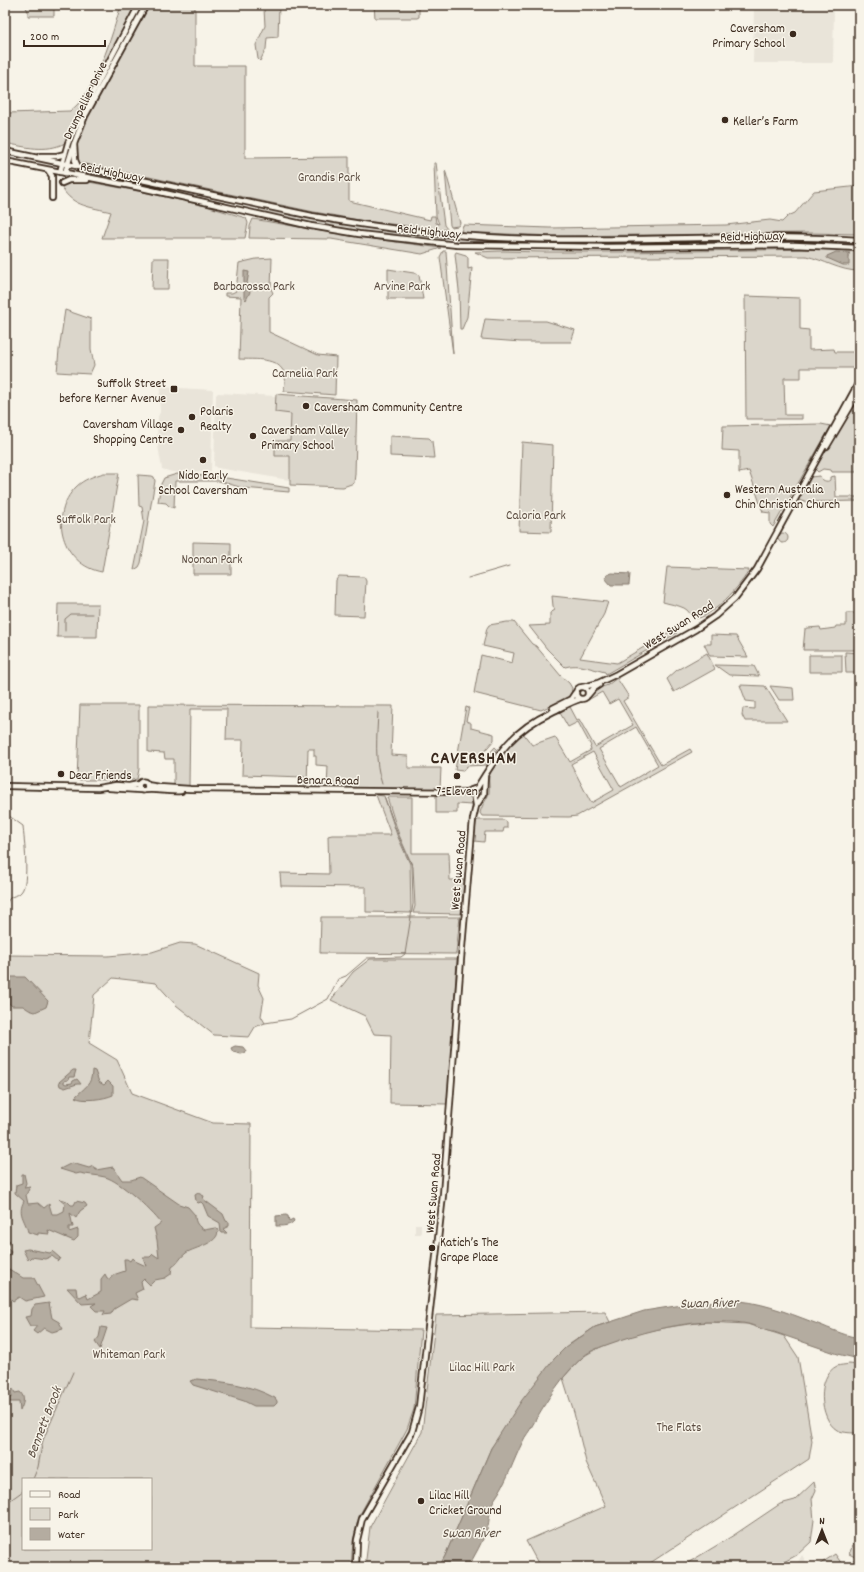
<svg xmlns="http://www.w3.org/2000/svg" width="864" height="1572" font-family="Dekko,sans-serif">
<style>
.built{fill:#e9e4d9}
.green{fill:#dbd6cb;stroke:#8b8074;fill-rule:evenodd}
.water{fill:#b4aca0;stroke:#84786c}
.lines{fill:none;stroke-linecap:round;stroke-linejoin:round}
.stream{stroke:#84786c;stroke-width:1}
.primary-casing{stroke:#3b2a1e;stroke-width:8}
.trunk-casing{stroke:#3b2a1e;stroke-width:8}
.primary{stroke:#f7f3e8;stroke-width:4.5}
.trunk{stroke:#f7f3e8;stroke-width:4.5}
.poi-dot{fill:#3b2a1e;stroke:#f7f3e8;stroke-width:1.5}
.labels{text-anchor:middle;stroke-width:3;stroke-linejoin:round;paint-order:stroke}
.poi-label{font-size:13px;fill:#3b2a1e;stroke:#f7f3e8;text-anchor:start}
.street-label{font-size:13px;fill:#3b2a1e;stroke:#f7f3e8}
.park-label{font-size:13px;fill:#5b4c41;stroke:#f7f3e8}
.water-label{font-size:14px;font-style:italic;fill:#5f5145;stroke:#f7f3e8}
.district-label{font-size:17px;font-weight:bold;letter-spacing:1px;fill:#3b2a1e;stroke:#f7f3e8}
</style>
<rect width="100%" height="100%" fill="#f7f3e8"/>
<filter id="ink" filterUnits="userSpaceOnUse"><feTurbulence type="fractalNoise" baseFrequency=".025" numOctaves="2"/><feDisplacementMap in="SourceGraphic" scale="8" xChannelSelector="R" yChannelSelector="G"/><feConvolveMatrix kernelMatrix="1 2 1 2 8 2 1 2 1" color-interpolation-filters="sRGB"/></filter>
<g filter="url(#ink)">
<!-- built -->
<path class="built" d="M754 5H834L833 63H753Z
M162 387 213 390 211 472H172L162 469 157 440 158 417 160 412 159 395Z
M218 393 276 396 275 412 291 413 289 480 217 468 214 466 216 395Z
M415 1224H421V1234H415Z
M802 1555 809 1567H793H795Z"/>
<!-- green -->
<path class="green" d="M5 5H54V16H28V11L25 6Z
M121 5H135L65 143C46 153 25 147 5 143V123H9L8 113 70 111C96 93 112 35 121 5Z
M146 5H195V66H245V158L349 157V201L430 220 431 216H435L436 223 439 224 436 216 434 163H436L444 225 447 229 442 230 365 221 314 212 149 177 78 167 74 155 80 129Z
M267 5H279L278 37 267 38 266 49 260 61 258 59 256 45 265 26 264 9Z
M374 5H419V17L417 18H375Z
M445 171 446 173 460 223 458 226 451 227 450 225Z
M73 182H89L143 192 206 206 246 218 248 223 245 238H102L111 212C92 207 73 207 62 188L65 183Z
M859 186V234L809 233 554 236 461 232 463 225 550 228 726 225 770 220 782 222 788 216 795 213 814 191Z
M261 208 444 235 445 242C382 234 318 228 257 212Z
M253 219 344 235 441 248 422 254 331 239 249 238 250 226Z
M454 236 816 240H829L833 242V243L817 244 525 246 455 242Z
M818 249 859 250V271C840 271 824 260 806 256L492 258H488L475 252 502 251 545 252H624Z
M443 251H446L453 354 440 257Z
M456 252 466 255 468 258V269L472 268 467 317 462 329H460L459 290 455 254Z
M153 258H169L168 289H152Z
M272 258 271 289 273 293 269 297V332L318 355 336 357 335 395 284 391C284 387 286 380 285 375 279 356 254 360 239 359L241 297 225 296V293H232L236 291 239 263 256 259Z
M388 269 414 273 419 275 423 299H388Z
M745 296 800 298V329L809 330V350L834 349 835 352H859V368H801V378H784L785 415H802V419H746Z
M65 310 91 319V349L94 365 90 374 57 372 59 350Z
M485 319 516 321H546L575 330 571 342H521L481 339Z
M276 394 357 400 355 474 354 483 343 487 290 485V456H275V441H290L291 414 275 412Z
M850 411H859V472H832L831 470 823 469 818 472 815 469Z
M821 424 831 426 773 527 770 524V513L763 512 749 471 739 473V451L722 450 723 426Z
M390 436 429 438 432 441 434 458 390 456Z
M522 442 553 445 551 532 519 531Z
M104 473H119L102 572C62 565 48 515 76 487 84 479 94 476 104 473Z
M177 474 220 477 289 488V492L243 488 219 481H175L174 508 169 506 166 503 158 502 161 484 164 478Z
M138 475 152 476 154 477 155 481 141 563 139 567 134 570 144 521 142 507 139 506Z
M820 476C821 480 827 483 830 480V477L835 476 836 497H859V501L805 502 798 500 810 477Z
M778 538a5 5 0 1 1 10 0a5 5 0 1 1-10 0Z
M193 542 231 543V574H193Z
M667 567 749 570C744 582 709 621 695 618 690 616 689 610 684 608 678 605 669 604 663 602Z
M339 576 364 577 366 581 364 616 335 615 336 580Z
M552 596 608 602 604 614 580 658 617 663 671 631 677 633 606 674 605 672C592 669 578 663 565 667L547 649 529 626 550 625V613L555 610 553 606Z
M58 604H98L97 637H57Z
M846 613H859V650H803L805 629 808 628 820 627 821 630 835 628 836 626H846Z
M507 622H514L532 644 536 646 561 676 569 683 572 688 571 695 565 699 541 710 474 693 481 655 512 663 514 653 483 646 487 628 489 625Z
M711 635 736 636 748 657 710 656 704 644H711Z
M845 652 859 653V673H846Z
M707 653 715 669 674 692 667 679 677 670Z
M809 655H842V672H809Z
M715 665 754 666 759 676 729 675Z
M618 677V680L629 697 623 701 661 765 690 749 692 752 577 816 569 817 482 816 480 813C482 804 487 800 489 793 490 788 488 782 489 777 493 762 511 744 523 733L532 745 555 737 570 762 591 750 590 747 591 746 578 722 568 727 559 711 569 705 577 720 579 719 595 747 633 725 618 699 609 704 602 692 588 700 596 689 608 685ZM636 727 658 765 621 787 599 749ZM593 752 614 790 591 803 571 764Z
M740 685 765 686 787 721H745L742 715 743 708 755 709V702L746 701Z
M770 686 793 688 794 700H779Z
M80 705H139V769L137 779 132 780H77Z
M148 705 393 706 391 755 408 756V768H441L440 789 327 788 328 766 316 765V756H314V749H308L307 786H305V777L242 775 243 740H226L227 709H190L189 786 174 785V759H165L164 753 148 752Z
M466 707 469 708 466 721 471 723V728L494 734V740L482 754 488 755 495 747 497 749 486 765 467 766 463 771 455 770Z
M376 795 384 796 397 835 410 864 411 913 366 912V887L281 886 280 873 329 874 328 836 332 835H391Z
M436 795 468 796 472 798 471 805 457 804V813H436Z
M387 797H412V853H449L450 880H464L461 914 413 913 415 906 413 867 399 835Z
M478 820H504L507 822V828H504L503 832H485L484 842 474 841 476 822Z
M321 917H460L456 954 320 953Z
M180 943 195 944 259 973 258 985 264 998 261 1016 265 1023 255 1027 249 1037 214 1035 176 1005 156 983 113 978 94 995 89 1043 117 1060 132 1093 213 1123 251 1124 250 1327 421 1330 414 1409 407 1429 359 1516 353 1541 351 1567H5V955L108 956 152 952ZM23 1479H151V1549H23Z
M370 959H457L448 1104 390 1103 391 1035 374 1034 365 1016 331 1000 353 972Z
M605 1312 610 1322 595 1327 570 1344 491 1448 445 1556 439 1567H365L370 1527 422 1432 436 1315Z
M707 1322 747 1324 784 1336 798 1357 812 1441 809 1459 644 1567H540L526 1541 606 1506 586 1462 574 1413 563 1378C570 1371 578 1360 586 1355 620 1334 668 1326 707 1322Z
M849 1364 859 1365V1433C852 1433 844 1433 837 1430 819 1419 816 1376 837 1366 840 1365 845 1365 849 1364Z
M814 1482 816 1490 812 1499 814 1520 811 1542 797 1555 778 1565 764 1567H681L734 1535 780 1504 795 1500Z
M859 1532V1559L849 1554Z
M835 1554 844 1567H816Z"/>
<!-- water -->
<path class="water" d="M836 252 850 253 849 254V265H843L827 258V256Z
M244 271 249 272 247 283 250 292 246 300 244 298Z
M612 573 630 574 629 585H611L605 578 607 575Z
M10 977H25L48 1001 46 1007 35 1012 29 1010 23 1006H12L5 1000V980Z
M235 1046 243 1047 246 1051 245 1053 241 1054 233 1052 231 1048Z
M73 1070H76L74 1077H69L68 1080 64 1081V1083L66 1084 72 1083 73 1081 77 1079 81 1084H77L65 1088 60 1086 59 1082Z
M92 1070 95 1071 99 1082 104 1085 108 1081 113 1086V1095C105 1099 82 1102 75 1097 85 1087 92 1085 92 1070Z
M72 1163 89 1168 93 1166 96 1170 113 1167 122 1180H131L140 1177 179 1204 188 1207 195 1215C195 1223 198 1226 204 1230L215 1228 218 1230C219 1244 195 1247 186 1253 180 1257 178 1264 172 1267L171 1274 165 1278 155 1280 150 1285 144 1279 141 1282 143 1289 135 1293 138 1300 131 1299 114 1309 111 1314 103 1315 105 1311H96L91 1306 96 1303 82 1304 67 1288H76L77 1295 80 1297 86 1294 88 1299 101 1292V1279L105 1274 107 1278 110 1279 113 1275 125 1271 124 1259H127L130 1261 132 1258 135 1261 146 1266 143 1257H150L153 1254 159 1258 157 1240 154 1228 161 1223C151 1210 120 1181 105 1177 97 1175 88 1175 80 1173L76 1174 60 1169Z
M22 1174H24L26 1183 24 1188 30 1187 26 1195 28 1204 38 1203 44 1208 49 1204 52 1214H58L64 1211 65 1204 59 1199 67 1201 71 1205H74L76 1201 85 1203 87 1206 80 1211 76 1218 70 1213 73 1227H69V1232L78 1229V1237L74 1241 48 1230 49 1234 38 1233V1235L28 1232C25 1219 17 1214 24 1201L15 1193 16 1185 22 1183Z
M198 1193 204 1196 203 1199 223 1214 226 1221 229 1222V1226L223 1229 227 1233H221L220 1223 208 1216 203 1204 201 1202 198 1203 196 1201 195 1195Z
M286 1215 288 1216 289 1221 293 1219 294 1221C290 1226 283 1226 276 1226V1216Z
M5 1237 10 1241 7 1247 11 1252 6 1260 5 1259Z
M28 1249 50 1253 52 1251 60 1258 58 1261 52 1256 45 1259 31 1257 28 1260 23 1250Z
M9 1269 23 1278H34L44 1297 25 1301 19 1297 13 1301 5 1294V1270Z
M740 1301C769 1304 796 1316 823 1326 835 1331 847 1336 859 1338V1359L838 1354 774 1332C767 1332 756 1326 748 1324 735 1321 720 1322 706 1322 673 1324 640 1333 609 1344 601 1347 591 1350 584 1356 562 1375 547 1400 532 1426 530 1431 525 1436 523 1441 513 1461 507 1482 494 1500 489 1508 490 1521 487 1529 482 1543 475 1555 468 1567H439L445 1556 491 1448 522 1400 554 1359 565 1348 595 1327 644 1311 701 1302Z
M49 1303 52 1318 59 1322 63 1329 52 1332 44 1328 37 1334 33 1331 37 1326H30L25 1317 31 1316 32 1309 35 1305Z
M101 1327 107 1328 100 1349 95 1342 99 1337Z
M197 1379C225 1382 249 1384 275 1398L277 1401V1403L274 1406H254L244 1401 193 1385 190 1381Z
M13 1389 15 1393 20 1392C26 1398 23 1404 20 1411L19 1402H8L7 1398 12 1397 11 1391Z"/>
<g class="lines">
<!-- stream -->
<path class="stream" d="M468 578 509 566
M65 631V619L71 614H92
M378 712C377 737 374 761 382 784
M5 813 23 826C24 840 30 883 21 892 18 896 14 895 10 898 8 900 6 904 5 906
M265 1023 291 1019 328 999 338 979 346 976 367 958 401 957 405 954 413 904 412 866 398 835 385 798
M33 1479 38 1467 43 1440 73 1372
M5 1504 23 1491"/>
<defs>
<path id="primary" d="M60 172 68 143 83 111 139 5
M65 173 74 144 85 116 146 5
M827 446 859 392
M576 693a6 6 0 1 1 12 0a6 6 0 1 1-12 0Z
M583 687 598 683 617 674 696 629 715 616 735 598 757 569 859 382
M588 695 593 689 599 685
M553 708 571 699 575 693
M138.5 786a4.5 4.5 0 1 1 9 0a4.5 4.5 0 1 1-9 0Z
M147 785 159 787 190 789 466 792 477 788C498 753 513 730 552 712 561 708 570 702 580 699
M5 786 98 788 116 785 129 786 139 784
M109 788 140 790
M475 789 474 793 476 805
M146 790C158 789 169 792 181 791
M356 1567 357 1540 362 1519 412 1432 419 1407 443 1195 461 959 473 819 476 806 484 794 485 775"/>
<path id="trunk" d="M74 144 75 160 78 167
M5 151 312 216C384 229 456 237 529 239 639 242 749 233 859 240
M40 156H57L65 154
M5 161 142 188 311 226 359 234 457 245 607 247 794 245 859 248
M48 170 52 176V198
M62 183 69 180H87
M855 1564 858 1567"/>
</defs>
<!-- primary casing -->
<use href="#primary" class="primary-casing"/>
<!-- trunk casing -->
<use href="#trunk" class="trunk-casing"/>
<!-- primary -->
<use href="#primary" class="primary"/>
<!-- trunk -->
<use href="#trunk" class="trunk"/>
</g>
</g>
<!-- markers -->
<g class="poi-dot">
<circle cx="793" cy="34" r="4"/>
<circle cx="725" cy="120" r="4"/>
<rect x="170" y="385" width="8" height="8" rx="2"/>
<circle cx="306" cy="406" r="4"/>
<circle cx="192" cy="417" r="4"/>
<circle cx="181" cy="430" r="4"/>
<circle cx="253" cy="436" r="4"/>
<circle cx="203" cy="460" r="4"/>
<circle cx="727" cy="495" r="4"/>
<circle cx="61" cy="774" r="4"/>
<circle cx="457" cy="776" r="4"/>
<circle cx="432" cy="1248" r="4"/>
<circle cx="421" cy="1501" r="4"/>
</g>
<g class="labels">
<!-- poi labels -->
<g class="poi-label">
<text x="785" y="32" text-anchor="end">Caversham<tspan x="785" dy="15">Primary School</tspan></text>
<text x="733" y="125">Keller’s Farm</text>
<text x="166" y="387" text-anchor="end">Suffolk Street<tspan x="166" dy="15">before Kerner Avenue</tspan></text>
<text x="314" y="411">Caversham Community Centre</text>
<text x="200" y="415">Polaris<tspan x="200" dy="15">Realty</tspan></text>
<text x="173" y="428" text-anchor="end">Caversham Village<tspan x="173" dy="15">Shopping Centre</tspan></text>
<text x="261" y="434">Caversham Valley<tspan x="261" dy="15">Primary School</tspan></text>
<text x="203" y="479" text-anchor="middle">Nido Early<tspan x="203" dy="15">School Caversham</tspan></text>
<text x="735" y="493">Western Australia<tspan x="735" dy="15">Chin Christian Church</tspan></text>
<text x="69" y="779">Dear Friends</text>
<text x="457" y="795" text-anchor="middle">7-Eleven</text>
<text x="440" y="1246">Katich’s The<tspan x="440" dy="15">Grape Place</tspan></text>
<text x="429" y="1499">Lilac Hill<tspan x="429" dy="15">Cricket Ground</tspan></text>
</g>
<!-- street labels -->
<g class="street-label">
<text transform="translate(84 100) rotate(-64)" y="5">Drumpellier Drive</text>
<text transform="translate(112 171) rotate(11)" y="5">Reid Highway</text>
<text transform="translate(429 230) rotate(6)" y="5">Reid Highway</text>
<text transform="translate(752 235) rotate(-1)" y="5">Reid Highway</text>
<text transform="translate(678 624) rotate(-32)" y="5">West Swan Road</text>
<text transform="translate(328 779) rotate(1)" y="5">Benara Road</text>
<text transform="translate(457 870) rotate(-85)" y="5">West Swan Road</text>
<text transform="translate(432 1193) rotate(-85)" y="5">West Swan Road</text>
</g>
<!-- park labels -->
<g class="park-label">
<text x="329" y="181">Grandis Park</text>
<text x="254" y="290">Barbarossa Park</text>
<text x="402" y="290">Arvine Park</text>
<text x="305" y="377">Carnelia Park</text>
<text x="536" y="519">Caloria Park</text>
<text x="86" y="523">Suffolk Park</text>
<text x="212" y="563">Noonan Park</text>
<text x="129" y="1358">Whiteman Park</text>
<text x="482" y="1371">Lilac Hill Park</text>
<text x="679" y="1431">The Flats</text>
</g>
<!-- water labels -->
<g class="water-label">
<text transform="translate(709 1302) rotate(-1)" y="5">Swan River</text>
<text transform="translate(43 1422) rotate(-69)" y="5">Bennett Brook</text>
<text x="471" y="1537">Swan River</text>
</g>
<!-- district labels -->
<g class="district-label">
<text x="474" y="763">CAVERSHAM</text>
</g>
</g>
<!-- margin -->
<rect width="864" height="1572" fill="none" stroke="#f7f3e8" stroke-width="20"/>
<rect x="10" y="10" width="844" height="1552" fill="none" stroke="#3b2a1e" stroke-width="1.5" filter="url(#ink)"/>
<!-- legend -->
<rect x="22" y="1478" width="130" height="72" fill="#f7f3e8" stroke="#aca397"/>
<rect x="30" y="1491" width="20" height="6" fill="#f7f3e8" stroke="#aca397"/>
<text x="58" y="1498" font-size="12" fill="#3b2a1e">Road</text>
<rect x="30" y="1508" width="20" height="12" fill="#dbd6cb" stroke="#aca397"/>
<text x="58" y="1518" font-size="12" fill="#3b2a1e">Park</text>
<rect x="30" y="1528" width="20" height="12" fill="#b4aca0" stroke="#aca397"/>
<text x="58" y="1538" font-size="12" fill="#3b2a1e">Water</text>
<!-- north arrow -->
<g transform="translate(822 1530)" stroke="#f7f3e8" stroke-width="3" paint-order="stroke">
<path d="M0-3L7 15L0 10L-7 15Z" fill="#3b2a1e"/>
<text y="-6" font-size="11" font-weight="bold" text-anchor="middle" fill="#3b2a1e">N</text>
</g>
<!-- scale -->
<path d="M24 40v6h81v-6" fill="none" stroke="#3b2a1e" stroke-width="2"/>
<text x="30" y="40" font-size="12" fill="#3b2a1e" stroke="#f7f3e8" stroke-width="3" paint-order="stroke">200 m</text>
</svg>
